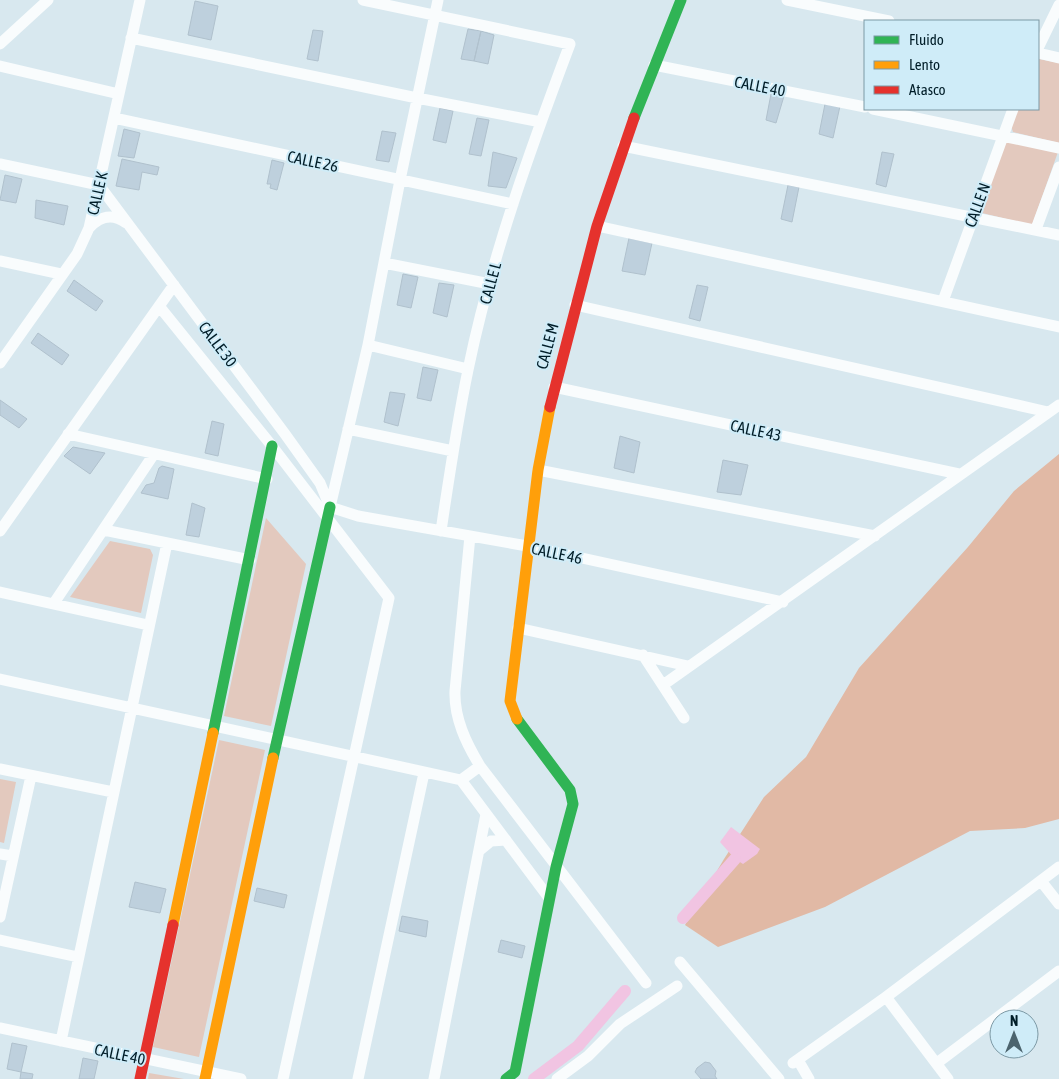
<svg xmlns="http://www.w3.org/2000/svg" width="1059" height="1079" font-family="'Asap Condensed',sans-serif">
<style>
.green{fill:#e3c9be}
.forest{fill:#e1b9a5}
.water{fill:#f1c4e2}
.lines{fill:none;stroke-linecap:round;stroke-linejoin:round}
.canal{stroke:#f1c4e2;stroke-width:12}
.building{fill:#bed0dd;stroke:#b0c1cd}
.street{stroke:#f9fcfd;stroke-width:11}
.fast{stroke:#30b455;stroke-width:11}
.slow{stroke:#ff9f0a;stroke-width:11}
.jam{stroke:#e5322d;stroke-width:11}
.labels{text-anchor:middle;stroke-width:4;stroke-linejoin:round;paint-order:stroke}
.street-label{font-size:16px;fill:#001d28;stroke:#cfecf8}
</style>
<rect width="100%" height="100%" fill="#d8e8ef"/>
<!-- green -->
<path class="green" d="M1039 59 1059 63V143L1013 132 1011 126 1018 109H1038Z
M1005 141 1058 152 1032 225 978 212Z
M266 518 306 564 271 726 224 716Z
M110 541 150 549 153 555 141 613 70 597Z
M219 740 265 750 199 1057 153 1047Z
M0 779 16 782 4 843 0 842Z
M149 1073 184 1079H148Z"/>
<!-- forest -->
<path class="forest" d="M1059 454V819L1025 828 970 831 825 907 718 947 685 925 724 859 764 797 806 757 859 668 968 547 1014 491Z"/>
<!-- water -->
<path class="water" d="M731 827 760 849 757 854 743 864 735 859 720 842Z"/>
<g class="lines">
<!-- canal -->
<path class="canal" d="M683 918 735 859
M534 1079 578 1046 625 991"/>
</g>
<!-- building -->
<path class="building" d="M195 1 218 6 211 40 188 35Z
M468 29 481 31 474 61 461 59Z
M313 30 323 31 318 61 307 59Z
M481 31 494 35 488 64 474 61Z
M771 94 784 96 776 123 766 120Z
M825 104 840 106 833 138 819 134Z
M440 108 453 111 446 143 433 140Z
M477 118 489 120 481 156 469 154Z
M124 129 140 133 134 158 118 156Z
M382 131 396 133 389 162 376 160Z
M493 152 517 158 506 188 488 186Z
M882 152 894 154 886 187 876 184Z
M122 159 159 167 157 175 142 172 139 190 116 186Z
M272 160 284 163 277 190 270 188 271 184H267Z
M5 175 22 179 16 203 0 200Z
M788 185 799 187 792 222 781 219Z
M36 200 68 206 64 225 35 218Z
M629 238 652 243 645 275 622 271Z
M403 274 418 277 411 308 397 305Z
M74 280 103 301 96 311 67 291Z
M439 283 454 285 447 317 433 313Z
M697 285 708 287 700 321 689 318Z
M38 333 69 355 62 365 31 343Z
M423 367 438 370 431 401 417 398Z
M390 392 405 394 398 426 384 422Z
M0 400 27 419 19 428 0 415Z
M212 421 224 424 218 456 205 453Z
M620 436 640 442 634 473 614 468Z
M73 447 105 453 90 474 64 456Z
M723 460 748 465 741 495 717 492Z
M162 466 174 469 168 499 141 493 146 485 154 483 159 468Z
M192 503 205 508 199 537 186 535Z
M135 882 166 889 160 913 129 907Z
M257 888 287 895 284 908 254 901Z
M402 916 428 921 426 937 399 931Z
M501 940 525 946 522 958 498 952Z
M12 1043 27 1046 21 1072 7 1069Z
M83 1058 98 1061 94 1079H79Z
M705 1062 710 1063 716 1071 715 1076 717 1079H701L695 1072 697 1068Z
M21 1072 33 1074 32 1079H20Z"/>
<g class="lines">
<!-- street -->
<path class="street" d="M363 0 570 44C530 150 491 258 468 370 457 423 449 477 441 531
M787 0 889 21
M131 38 417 98 541 122
M0 44 48 0
M1038 48 1059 5
M1038 53 1059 58
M654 65 865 107
M0 66 119 94
M873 109 1059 148
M114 118 513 204
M623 146 1059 235
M0 164 99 185 285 434 320 483 330 507
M597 226 1059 327
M89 228C100 216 113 213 126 223
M1036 229 1059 167
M0 261 61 274
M384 263 490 284
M943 301 1013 109
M575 305 1048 412
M159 306 272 446 389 598 283 1079
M368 345 468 369
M0 363 77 254 89 228 140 0
M554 387 959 474
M348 429 453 451
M68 434 267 479
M538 470 875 536
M330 507 368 345 400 180 438 0
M330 507 358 516 527 546 783 602
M104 530 250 560
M0 531 174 285
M470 536 455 691C454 718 466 743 480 766L646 983
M0 592 148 625
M54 603 154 454
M518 628 688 666
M643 655 684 718
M0 679 461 780 549 898
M663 685 1059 405
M0 769 113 792
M461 780 480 766
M480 850 491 841 506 840
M0 854 13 856
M1041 881 1059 904
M0 917 31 776
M0 940 78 957
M680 962 779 1079
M886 997 948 1079
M0 1028 241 1079
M61 1041 167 543
M798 1060 809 1079
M793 1063 886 997 1059 867
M937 1063 1059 971
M358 1079 424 773
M434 1079 486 814
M557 1079 588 1056 620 1024 677 986"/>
<!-- fast -->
<path class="fast" d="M634 118 681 0
M213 733 272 446
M273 758 330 507
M506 1079 515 1072 556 867 573 804 570 790 517 719"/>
<!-- slow -->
<path class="slow" d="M517 719 510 701 538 470 550 407
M173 925 213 733
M205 1079 273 758"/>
<!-- jam -->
<path class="jam" d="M550 407 597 226 634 118
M140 1079 173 925"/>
</g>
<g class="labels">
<!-- street labels -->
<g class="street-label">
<text transform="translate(760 86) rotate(11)" y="6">CALLE 40</text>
<text transform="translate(313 161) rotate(12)" y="6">CALLE 26</text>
<text transform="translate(97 193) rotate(-77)" y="6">CALLE K</text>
<text transform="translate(977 205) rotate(-70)" y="6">CALLE N</text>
<text transform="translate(490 283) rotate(-75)" y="6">CALLE L</text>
<text transform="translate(218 344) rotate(53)" y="6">CALLE 30</text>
<text transform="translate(547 346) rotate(-75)" y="6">CALLE M</text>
<text transform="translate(756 430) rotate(12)" y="6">CALLE 43</text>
<text transform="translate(557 553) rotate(12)" y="6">CALLE 46</text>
<text transform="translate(120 1054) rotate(12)" y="6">CALLE 40</text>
</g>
</g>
<!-- legend -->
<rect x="864" y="20" width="175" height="90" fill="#cfecf8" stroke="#7c99a5"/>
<rect x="874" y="36" width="25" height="8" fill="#30b455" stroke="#7c99a5"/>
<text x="909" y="45" font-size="15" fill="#001d28">Fluido</text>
<rect x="874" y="61" width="25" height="8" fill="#ff9f0a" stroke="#7c99a5"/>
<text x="909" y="70" font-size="15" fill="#001d28">Lento</text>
<rect x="874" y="86" width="25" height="8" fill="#e5322d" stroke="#7c99a5"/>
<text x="909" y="95" font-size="15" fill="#001d28">Atasco</text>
<!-- north arrow -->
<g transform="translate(1014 1034)"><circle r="24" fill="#cfecf8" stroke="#7c99a5"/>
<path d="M0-4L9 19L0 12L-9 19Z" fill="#4c646e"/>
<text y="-8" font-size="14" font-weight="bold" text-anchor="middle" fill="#001d28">N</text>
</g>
</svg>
